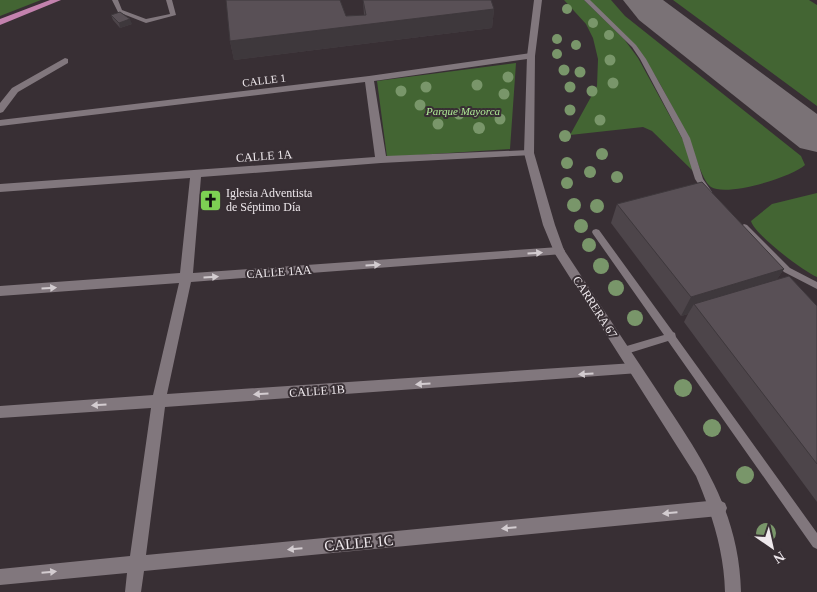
<svg xmlns="http://www.w3.org/2000/svg" width="817" height="592" font-family="Georgia,serif">
<style>
.green{fill:#436533}
.lines{fill:none;stroke-linecap:round;stroke-linejoin:round}
.taxiway{fill:#7a7276;fill-rule:evenodd}
.service{fill:#81777d;fill-rule:evenodd}
.minor{fill:#81777d;fill-rule:evenodd}
.tertiary{fill:#81777d;fill-rule:evenodd}
.primary{fill:#c382ae;fill-rule:evenodd}
.tree{fill:#79966a}
.wall{fill:#4d454a}
.shaded-wall{fill:#3e383c}
.building{fill:#595056;stroke:#3e383c}
.oneway{fill:#d3ccd0}
.labels{text-anchor:middle;stroke-width:4;stroke-linejoin:round;paint-order:stroke}
.far-street-label{font-size:11px;fill:#eee8ec;stroke:#382f34}
.far-park-label{font-size:11px;font-style:italic;fill:#afea96;stroke:#382f34}
.street-label{font-size:12px;fill:#eee8ec;stroke:#382f34}
.poi-label{font-size:12px;fill:#eee8ec;stroke:#382f34;text-anchor:start}
.near-street-label{font-size:15px;fill:#eee8ec;stroke:#382f34}
</style>
<rect width="100%" height="100%" fill="#382f34"/>
<!-- green -->
<path class="green" d="M0 0H41L0 16Z
M564 0H584L624 39 638 58 683 140 694 172 652 131 643 127 570 135 597 86 598 59 593 38 586 24Z
M589 0H611L625 16 801 156 805 165C792 177 727 197 711 187 701 180 693 145 686 132 672 108 660 80 644 59 628 38 607 19 589 0Z
M673 0H809L817 5V106Z
M516 63 510 149 387 157 377 81Z
M817 193V277C803 271 755 235 751 221L772 204Z"/>
<g class="lines">
<!-- taxiway -->
<path class="taxiway" d="M623 0H663L817 114V152L800 148 639 20Z"/>
<!-- service -->
<path class="service" d="M112 0H118L122 10 146 19 170 14 166 0H172L176 15 146 23 118 12Z
M584 0H590L636 45 646 59 690 138 703 179 712 192 711 194H705L695 179 682 138 640 59 632 47Z
M744 224 747 225 790 268 817 282V289L784 272 741 229 740 227Z
M596 229 599 230 673 332 675 333 676 337 817 533V549L813 547 668 341 623 355 620 354 618 351 620 348 664 335 593 234 592 232 593 230Z"/>
<!-- minor -->
<path class="minor" d="M531 53 535 56 534 58 374 81 386 156 529 150 533 151V155L381 163 201 177 193 273 559 247 563 248 565 251 563 254 191 282 167 394 634 363 639 365 641 369 639 373 165 407 146 555 719 500 725 503 727 508 725 513 719 516 144 571 141 592H125L127 573 0 585V569L130 556 151 408 0 418V406L153 395 179 283 0 296V286L180 273 190 178 0 192V184L375 157 365 82 0 126V120L369 76Z
M65 58 68 59V63L18 92 3 112 0 113V103L12 88Z"/>
<!-- tertiary -->
<path class="tertiary" d="M534 0H542L535 56 534 153 555 225 564 250C593 293 621 337 650 380 695 449 739 505 741 592H725C724 551 712 514 696 476L555 254 543 225 524 153 527 56Z"/>
<!-- primary -->
<path class="primary" d="M50 0H61L0 25V19Z"/>
</g>
<!-- trees -->
<g class="tree">
<circle cx="567" cy="9" r="5"/>
<circle cx="593" cy="23" r="5"/>
<circle cx="609" cy="35" r="5"/>
<circle cx="557" cy="39" r="5"/>
<circle cx="576" cy="45" r="5"/>
<circle cx="557" cy="54" r="5"/>
<circle cx="610" cy="60" r="5.5"/>
<circle cx="564" cy="70" r="5.5"/>
<circle cx="580" cy="72" r="5.5"/>
<circle cx="508" cy="77" r="5.5"/>
<circle cx="613" cy="83" r="5.5"/>
<circle cx="477" cy="85" r="5.5"/>
<circle cx="426" cy="87" r="5.5"/>
<circle cx="570" cy="87" r="5.5"/>
<circle cx="401" cy="91" r="5.5"/>
<circle cx="592" cy="91" r="5.5"/>
<circle cx="504" cy="94" r="5.5"/>
<circle cx="420" cy="105" r="5.5"/>
<circle cx="570" cy="110" r="5.5"/>
<circle cx="459" cy="114" r="5.5"/>
<circle cx="500" cy="119" r="5.5"/>
<circle cx="600" cy="120" r="5.5"/>
<circle cx="438" cy="124" r="5.5"/>
<circle cx="479" cy="128" r="6"/>
<circle cx="565" cy="136" r="6"/>
<circle cx="602" cy="154" r="6"/>
<circle cx="567" cy="163" r="6"/>
<circle cx="590" cy="172" r="6"/>
<circle cx="617" cy="177" r="6"/>
<circle cx="567" cy="183" r="6"/>
<circle cx="574" cy="205" r="7"/>
<circle cx="597" cy="206" r="7"/>
<circle cx="581" cy="226" r="7"/>
<circle cx="589" cy="245" r="7"/>
<circle cx="601" cy="266" r="8"/>
<circle cx="616" cy="288" r="8"/>
<circle cx="635" cy="318" r="8"/>
<circle cx="683" cy="388" r="9"/>
<circle cx="712" cy="428" r="9"/>
<circle cx="745" cy="475" r="9"/>
<circle cx="766" cy="533" r="10"/>
</g>
<!-- wall -->
<path class="wall" d="M363 0 494 9 492 28 234 60 230 41 346 16 364 15Z
M111 15 132 24 120 28 113 20Z
M617 204 784 269 777 279 817 306V502L684 322 688 314 681 316 611 223Z"/>
<!-- shaded-wall -->
<path class="shaded-wall" d="M494 9 492 28 234 60 230 41Z
M130 19 132 24 120 28 119 23Z
M784 269 771 288 694 304 688 314 681 316 691 297Z"/>
<!-- building -->
<path class="building" d="M226 0H340L346 16 366 15 363 0H491L494 9 230 41Z
M120 12 130 19 119 23 111 15Z
M702 182 784 269 691 297 617 204Z
M789 276 817 306V464L694 304Z"/>
<!-- one-way arrows -->
<defs><path id="oneway-solid" d="M-6-.8H1V-3.2L6.5 0L1 3.2V.8H-6Z" transform="scale(1.25)"/></defs>
<g class="oneway">
<use href="#oneway-solid" transform="translate(535 253) rotate(-4)"/>
<use href="#oneway-solid" transform="translate(373 265) rotate(-4)"/>
<use href="#oneway-solid" transform="translate(211 277) rotate(-4)"/>
<use href="#oneway-solid" transform="translate(49 288) rotate(-4)"/>
<use href="#oneway-solid" transform="translate(586 374) rotate(176)"/>
<use href="#oneway-solid" transform="translate(423 384) rotate(176)"/>
<use href="#oneway-solid" transform="translate(261 394) rotate(176)"/>
<use href="#oneway-solid" transform="translate(99 405) rotate(176)"/>
<use href="#oneway-solid" transform="translate(670 513) rotate(175)"/>
<use href="#oneway-solid" transform="translate(509 528) rotate(175)"/>
<use href="#oneway-solid" transform="translate(295 549) rotate(175)"/>
<use href="#oneway-solid" transform="translate(49 572) rotate(-5)"/>
</g>
<!-- icons -->
<defs>
<symbol id="church-square" viewBox="-11 -11 22 22"><rect x="-9" y="-9" width="18" height="18" rx="4" fill="#7dd153" stroke="#382f34"/><path d="M-1.2-6h2.4v3.5h3.3v2.4h-3.3V6h-2.4V-.1h-3.3v-2.4h3.3Z" fill="#111"/></symbol>
</defs>
<g fill-rule="evenodd">
<use href="#church-square" x="198" y="188" width="25" height="25"/>
</g>
<g class="labels">
<!-- far-street labels -->
<g class="far-street-label">
<text transform="translate(264 80) rotate(-7)" y="4">CALLE 1</text>
</g>
<!-- far-park labels -->
<g class="far-park-label">
<text x="463" y="115">Parque Mayorca</text>
</g>
<!-- street labels -->
<g class="street-label">
<text transform="translate(264 156) rotate(-4)" y="4">CALLE 1A</text>
<text transform="translate(279 272) rotate(-4)" y="4">CALLE 1AA</text>
<text transform="translate(595 307) rotate(57)" y="4">CARRERA 67</text>
<text transform="translate(317 391) rotate(-4)" y="4">CALLE 1B</text>
</g>
<!-- poi labels -->
<g class="poi-label">
<text x="226" y="197">Iglesia Adventista<tspan x="226" dy="14">de Séptimo Día</tspan></text>
</g>
<!-- near-street labels -->
<g class="near-street-label">
<text transform="translate(359 543) rotate(-5)" y="5">CALLE 1C</text>
</g>
</g>
<!-- north arrow -->
<g transform="translate(772 547) rotate(146)" stroke="#382f34" stroke-width="4" paint-order="stroke">
<path d="M0-4L9 19L0 12L-9 19Z" fill="#eee8ec"/>
<text y="-8" font-size="14" font-weight="bold" text-anchor="middle" fill="#eee8ec">N</text>
</g>
</svg>
